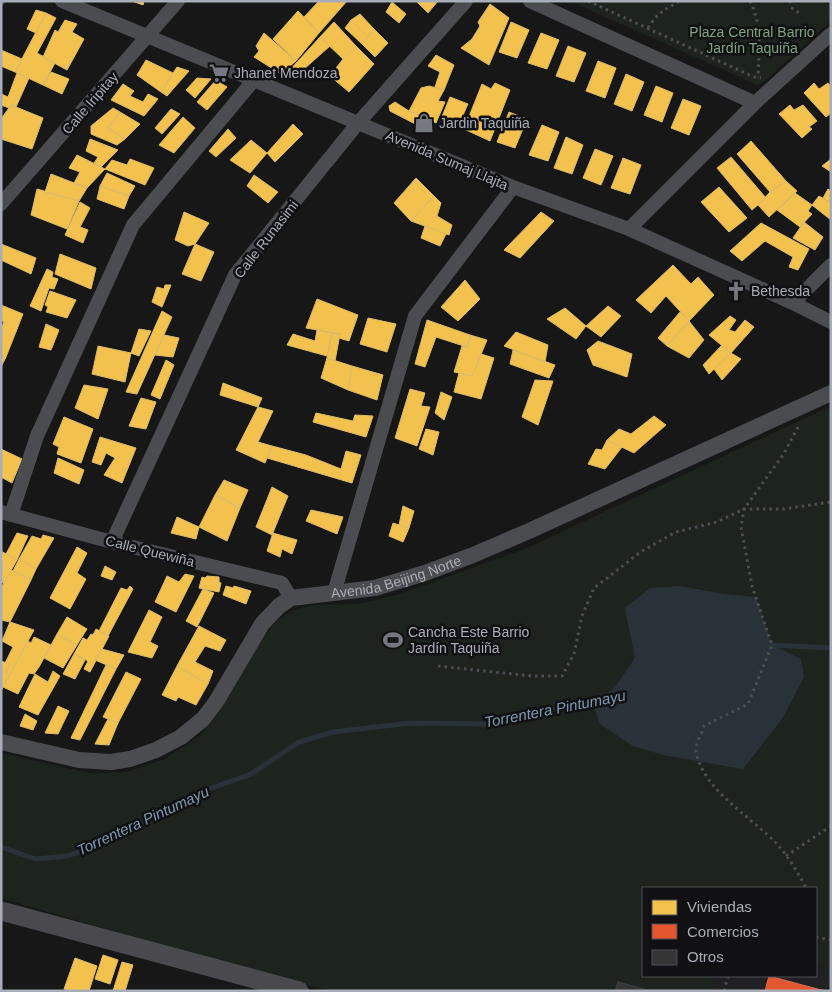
<svg xmlns="http://www.w3.org/2000/svg" width="832" height="992" font-family="Arial,sans-serif">
<style>
.built{fill:#212123}
.green{fill:#1d241e}
.water{fill:#2a3239}
.homes{fill:#f2c14e;stroke:#dcbb6e}
.shops{fill:#e4572e;stroke:#d27157}
.lines{fill:none;stroke-linecap:round;stroke-linejoin:round}
.stream{stroke:#2a3239;stroke-width:5}
.building{fill:#353536;stroke:#3f4043}
.path{stroke:#4d4e52;stroke-width:3;stroke-dasharray:2.5 4;stroke-linecap:butt}
.service{stroke:#4b4c50;stroke-width:7}
.minor{stroke:#4b4c50;stroke-width:14}
.tertiary{stroke:#4b4c50;stroke-width:16}
.secondary{stroke:#4a4a4e;stroke-width:19}
.labels{text-anchor:middle;stroke-width:5;stroke-linejoin:round;paint-order:stroke}
.park-label{font-size:14px;fill:#7fa381;stroke:#111113}
.poi-label{font-size:14px;fill:#a8adb8;stroke:#111113;text-anchor:start}
.street-label{font-size:14px;fill:#a8adb8;stroke:#111113}
.water-label{font-size:15px;font-style:italic;fill:#7f9bb3;stroke:#111113}
</style>
<rect width="100%" height="100%" fill="#171717"/>
<!-- built -->
<path class="built" d="M816 965 831 970V991H712L716 976H816Z"/>
<!-- green -->
<path class="green" d="M570 1H831V21L765 81 757 85Z
M831 406V970L816 965V888H643V976H716L712 991H329L214 961 1 898V753L89 773 127 772 165 759 199 736 218 714 264 637 278 620 296 609 313 605 358 604 400 594 527 548Z"/>
<!-- water -->
<path class="water" d="M680 586 724 594 756 597 772 645 801 659 804 677 782 719 743 769 663 755 633 746 600 724 593 704 615 687 635 658 625 608 650 588Z"/>
<!-- homes -->
<path class="homes" d="M132 1H144L143 5Z
M319 1H347L319 33 304 17Z
M416 1H438L428 13Z
M392 2 406 14 399 23 386 12Z
M490 4 509 18 489 65 461 48 472 39 480 26 478 22Z
M36 10 46 13 36 33 27 29Z
M298 11 319 33 296 61 273 39Z
M46 13 56 18 37 53 55 63 43 85 15 72Z
M360 14 374 29 368 37 351 20Z
M65 20 77 24 72 32 84 39 67 70 43 57 55 30 58 32Z
M351 20 368 37 362 44 345 28Z
M334 22 356 46 343 59 320 37Z
M511 22 529 30 517 58 499 52Z
M374 29 388 43 375 57 362 44Z
M264 33 296 61 281 74 254 57 259 51 256 46Z
M541 33 559 40 547 69 528 63Z
M320 37 330 46 295 77 288 72Z
M356 46 374 64 349 92 330 76 343 59Z
M568 46 586 53 574 82 556 76Z
M1 50 22 59 15 72 1 66Z
M436 55 454 65 444 90 435 87 440 72 428 66Z
M146 60 173 73 161 92 137 75Z
M598 61 616 68 605 98 586 91Z
M177 67 189 71 167 96 161 92Z
M51 72 69 79 62 94 43 85Z
M17 73 29 78 16 107 11 105 9 108 1 105V94L8 97Z
M626 74 644 82 632 111 614 104Z
M197 78 211 79 195 98 186 90Z
M216 80 227 87 207 110 197 102Z
M495 83 510 90 490 141 464 129 482 84 491 89Z
M814 83 819 89 828 83 831 87V113L826 117 804 93Z
M123 84 134 91 130 96 143 102 148 94 158 99 144 116 111 100Z
M429 86 444 90 438 101 445 102 436 123 409 111 421 88Z
M656 86 673 93 662 122 644 115Z
M450 97 468 104 458 126 441 119Z
M683 99 701 106 689 135 671 128Z
M395 102 409 111 431 121 425 129 390 111 389 106Z
M11 105 43 118 32 149 1 139V119Z
M790 105 794 110 803 105 817 121 809 127 812 129 802 138 779 114Z
M113 108 120 112 108 128 125 139 117 145 91 134V126Z
M171 109 180 114 162 134 155 128Z
M120 112 140 124 125 139 108 128Z
M509 112 527 119 515 148 497 142Z
M183 117 195 128 174 153 159 145Z
M293 124 303 134 275 162 267 153Z
M542 125 559 132 548 161 529 155Z
M228 129 236 138 216 157 209 151Z
M566 137 583 145 572 174 554 168Z
M90 139 118 150 101 167 94 163 98 157 86 151Z
M251 140 267 153 250 173 230 160Z
M751 141 786 181 770 192 737 154Z
M595 149 613 156 601 185 583 178Z
M77 155 105 169 87 188 74 183 80 172 69 168Z
M731 157 766 198 752 210 717 168Z
M623 158 641 165 630 194 611 188Z
M130 159 154 168 145 185 105 169 112 160 127 165Z
M831 159V172L822 166Z
M107 173 135 186 129 196 100 186Z
M51 174 87 188 79 201 45 192Z
M254 175 278 192 268 203 247 186Z
M416 178 434 196 411 221 394 203Z
M786 181 797 191 769 217 758 205 770 192Z
M100 186 129 196 124 209 97 199Z
M719 187 747 218 729 232 701 202Z
M37 189 79 201 67 229 31 215Z
M828 189 831 191V203L823 198Z
M795 193 812 205 808 211 812 214 800 227 777 210Z
M434 196 441 203 437 216 452 225 449 235 411 221Z
M819 196 831 203V220L812 205Z
M80 202 90 208 80 227 88 230 83 243 65 235Z
M184 212 209 223 195 244 188 246 175 240Z
M541 212 554 221 520 258 504 250Z
M804 222 823 237 815 250 793 238Z
M761 223 809 249 798 270 789 267 793 257 765 241 742 261 730 251Z
M425 226 446 234 440 246 421 238Z
M1 244 36 258 31 274 1 260Z
M195 244 214 252 201 281 182 274Z
M60 254 96 268 91 289 55 274Z
M673 265 691 284 698 277 714 295 689 321 666 296 651 313 636 300Z
M47 269 53 272 52 277 58 279 54 289 49 288 41 311 30 306Z
M465 280 480 299 458 321 441 307Z
M165 285H171L162 307 152 302 157 287 164 289Z
M50 291 76 300 67 318 46 312 48 307 45 305Z
M317 299 358 315 349 341 339 338 340 334 306 328Z
M1 305 23 314 6 357 1 355V329L4 322 1 320Z
M608 306 621 316 601 337 586 326Z
M565 308 586 326 576 339 547 319Z
M162 311 172 317 137 394 126 392Z
M680 312 689 321 667 346 658 338Z
M730 316 736 320 729 330 735 332 745 320 754 327 731 353 709 335Z
M368 318 396 324 387 352 360 344Z
M427 320 470 335 467 347 436 337 425 367 415 364Z
M689 321 704 340 689 358 667 346Z
M46 324 59 330 51 350 39 347Z
M139 329 151 331 139 356 131 353Z
M317 330 332 333 327 356 287 345 293 334 315 341Z
M516 332 548 345 545 362 504 346Z
M332 333 340 334 335 361 327 358Z
M164 335 179 338 173 357 155 355Z
M470 335 487 340 472 376 454 372 462 346 467 347Z
M598 341 632 354 627 377 593 365 587 350Z
M722 345 731 353 709 374 703 365Z
M98 346 131 353 125 382 92 374Z
M513 350 555 365 549 378 510 364Z
M731 353 741 359 722 380 714 369Z
M481 354 494 358 481 399 454 392 459 373 472 376Z
M1 355 6 357 1 367Z
M327 358 352 366 348 390 321 378Z
M166 360 174 365 160 399 151 395Z
M352 366 383 375 377 400 348 390Z
M535 380 553 381 538 425 522 417Z
M223 383 262 398 258 407 220 395Z
M84 385 108 389 98 419 75 408Z
M410 389 425 393 421 406 430 407 417 446 395 438Z
M441 392 452 397 444 420 435 413Z
M141 398 156 402 146 429 129 426Z
M258 407 273 411 258 442 272 446 265 463 236 450Z
M316 413 353 421 355 415 373 416 366 437 313 422Z
M654 416 666 425 634 453 607 440 619 429 631 434Z
M64 417 93 429 81 463 57 454 59 447 53 444Z
M426 429 439 432 433 455 419 449Z
M100 437 136 448 122 483 104 475 115 458 106 453 101 465 92 462Z
M607 440 622 447 605 469 588 464 596 449 602 450Z
M272 446 306 455 341 469 346 451 361 455 352 483 267 458Z
M1 449 22 459 12 483 1 477Z
M58 458 84 470 79 484 54 473Z
M224 480 248 490 240 508 215 495Z
M272 487 288 496 272 535 256 527Z
M215 495 240 508 227 541 199 527Z
M403 506 414 511 409 528 399 525Z
M311 510 343 517 337 534 306 521Z
M177 517 199 527 196 539 171 533Z
M393 523 409 528 403 542 389 536Z
M17 533 28 536 17 560 6 554Z
M273 533 297 540 292 554 282 549 280 557 267 551Z
M43 535 54 538 36 569 19 559 32 536 41 539Z
M77 547 87 553 77 573 86 579 70 609 50 598Z
M1 551 17 560 4 583 1 582Z
M19 559 36 569 31 580 13 571Z
M105 566 116 572 112 580 101 576Z
M11 570 31 580 10 622 1 620V588Z
M185 574 194 576 176 612 155 602 167 576 179 582Z
M207 576 219 577V582L221 583 219 592 199 588 202 577 205 578Z
M130 586 133 589 108 636 99 631 121 588 127 590Z
M226 586 233 588 234 586 251 591 246 604 223 595Z
M203 589 214 593 197 627 186 621Z
M149 610 162 617 150 642 158 646 152 658 128 652Z
M67 617 87 629 77 645 57 634Z
M10 622 34 630 9 676 6 673 9 664 5 663 13 647 2 641Z
M199 626 226 640 220 651 205 646 195 662 213 671 208 684 177 666Z
M96 629 109 636 90 672 84 669 88 661 74 654 83 638 87 640 91 634 93 635Z
M57 634 77 645 63 668 44 658Z
M34 637 51 645 39 667 34 674 29 673 18 694 3 687 28 641 31 643Z
M102 649 124 655 116 669 95 660Z
M74 654 85 660 75 679 63 674Z
M1 661 9 664 6 673 9 676 1 691Z
M106 665 116 669 80 740 71 738Z
M177 666 208 684 196 705 178 697 176 701 162 695Z
M53 671 60 676 38 715 19 707 35 674 48 682Z
M126 672 141 679 118 723 103 717Z
M58 706 69 711 58 734 45 733Z
M25 714 37 721 33 730 20 726Z
M108 719 118 723 109 745 95 744Z
M103 955 118 960 110 984 95 979Z
M75 958 97 966 89 991H70L64 989Z
M122 962 133 965 125 991H113Z"/>
<!-- shops -->
<path class="shops" d="M769 976 825 991H765Z"/>
<g class="lines">
<!-- stream -->
<path class="stream" d="M767 647 772 645 831 648
M1 847 36 859 68 856 122 834 187 797 251 774 299 742 333 732 410 723 486 724 581 704 600 703"/>
</g>
<!-- building -->
<path class="building" d="M618 982 651 991H615Z"/>
<g class="lines">
<!-- path -->
<path class="path" d="M588 1 754 77 761 78
M750 1C763 28 759 50 758 78
M790 1 792 8 799 13
M648 28C658 12 664 10 680 1
M798 427 783 455 744 509 741 527 752 586 772 645 748 704 704 726C702 733 695 744 696 751 702 789 751 817 776 843 788 856 798 872 806 888
M438 666 532 676H562L574 654 582 616 594 588 642 551 676 532 717 522 744 509H783L831 502
M786 856 831 826
M816 937 831 940
M724 991 728 976"/>
<!-- service -->
<path class="service" d="M1 2 2 1"/>
<!-- minor -->
<path class="minor" d="M62 1 513 187 629 229 793 303 831 322
M530 1 755 103
M1 204 178 1
M629 229 755 103 831 34
M793 303 831 265
M1 512 112 542 282 583 291 598
M11 515 37 436 133 225 254 80
M112 542 235 275 358 123 466 1
M334 593 415 316 513 187"/>
<!-- tertiary -->
<path class="tertiary" id="s1" d="M1 742 79 760 111 762 130 759 156 750 181 737 203 719 216 702 262 624 279 606 291 598 375 588 425 573 473 555 529 531 831 393"/>
<!-- secondary -->
<path class="secondary" d="M1 911 299 991"/>
</g>
<!-- icons -->
<defs>
<symbol id="supermarket-bare" viewBox="-9 -9 18 18"><path d="M-6-5.5h2.5l.6 2H6L4.5 2H-2.5L-4.4-4H-6ZM-1.5 3.2a1.3 1.3 0 1 0 .1 0ZM3 3.2a1.3 1.3 0 1 0 .1 0Z" fill="#757880" stroke="#111113" stroke-width="2.5" paint-order="stroke"/></symbol>
<symbol id="shop-bare" viewBox="-9 -9 18 18"><path d="M-5-2.5h2.3a2.7 3.5 0 0 1 5.4 0H5L5.5 6h-11ZM-1.5-2.5h3a1.5 2.3 0 0 0-3 0Z" fill="#757880" stroke="#111113" stroke-width="2.5" paint-order="stroke"/></symbol>
<symbol id="church-bare" viewBox="-9 -9 18 18"><path d="M-1.2-6h2.4v3.5h3.3v2.4h-3.3V6h-2.4V-.1h-3.3v-2.4h3.3Z" fill="#757880" stroke="#111113" stroke-width="2.5" paint-order="stroke"/></symbol>
<symbol id="stadium-bare" viewBox="-9 -9 18 18"><path d="M0-5a6.5 5 0 1 0 0 10a6.5 5 0 1 0 0-10ZM-3.5-1.8h7v3.6h-7Z" fill="#757880" stroke="#111113" stroke-width="2.5" paint-order="stroke"/></symbol>
</defs>
<g fill-rule="evenodd">
<use href="#supermarket-bare" x="205" y="59" width="28" height="28"/>
<use href="#shop-bare" x="410" y="109" width="28" height="28"/>
<use href="#church-bare" x="722" y="277" width="28" height="28"/>
<use href="#stadium-bare" x="379" y="626" width="28" height="28"/>
</g>
<g class="labels">
<!-- park labels -->
<g class="park-label">
<text x="752" y="37">Plaza Central Barrio<tspan x="752" dy="16">Jardín Taquiña</tspan></text>
</g>
<!-- poi labels -->
<g class="poi-label">
<text x="234" y="78">Jhanet Mendoza</text>
<text x="439" y="128">Jardin Taquiña</text>
<text x="751" y="296">Bethesda</text>
<text x="408" y="637">Cancha Este Barrio<tspan x="408" dy="16">Jardín Taquiña</tspan></text>
</g>
<!-- street labels -->
<g class="street-label">
<text transform="translate(90 103) rotate(-49)" y="5">Calle Iripitay</text>
<text transform="translate(447 160) rotate(23)" y="5">Avenida Sumaj Llajta</text>
<text transform="translate(266 239) rotate(-52)" y="5">Calle Runasimi</text>
<text transform="translate(150 551) rotate(14)" y="5">Calle Quewiña</text>
<text dy="5" stroke="none"><textPath href="#s1" startOffset="474">Avenida Beijing Norte</textPath></text>
</g>
<!-- water labels -->
<g class="water-label">
<text transform="translate(555 709) rotate(-11)" y="5">Torrentera Pintumayu</text>
<text transform="translate(143 821) rotate(-25)" y="5">Torrentera Pintumayu</text>
</g>
</g>
<!-- border -->
<rect width="832" height="992" fill="none" stroke="#a8adb8" stroke-width="5"/>
<!-- legend -->
<rect x="642" y="887" width="175" height="90" fill="#111113" stroke="#4d4f55"/>
<rect x="652" y="900" width="25" height="15" fill="#f2c14e" stroke="#4d4f55"/>
<text x="687" y="912" font-size="15" fill="#a8adb8">Viviendas</text>
<rect x="652" y="924" width="25" height="15" fill="#e4572e" stroke="#4d4f55"/>
<text x="687" y="937" font-size="15" fill="#a8adb8">Comercios</text>
<rect x="652" y="950" width="25" height="15" fill="#353536" stroke="#4d4f55"/>
<text x="687" y="962" font-size="15" fill="#a8adb8">Otros</text>
</svg>
